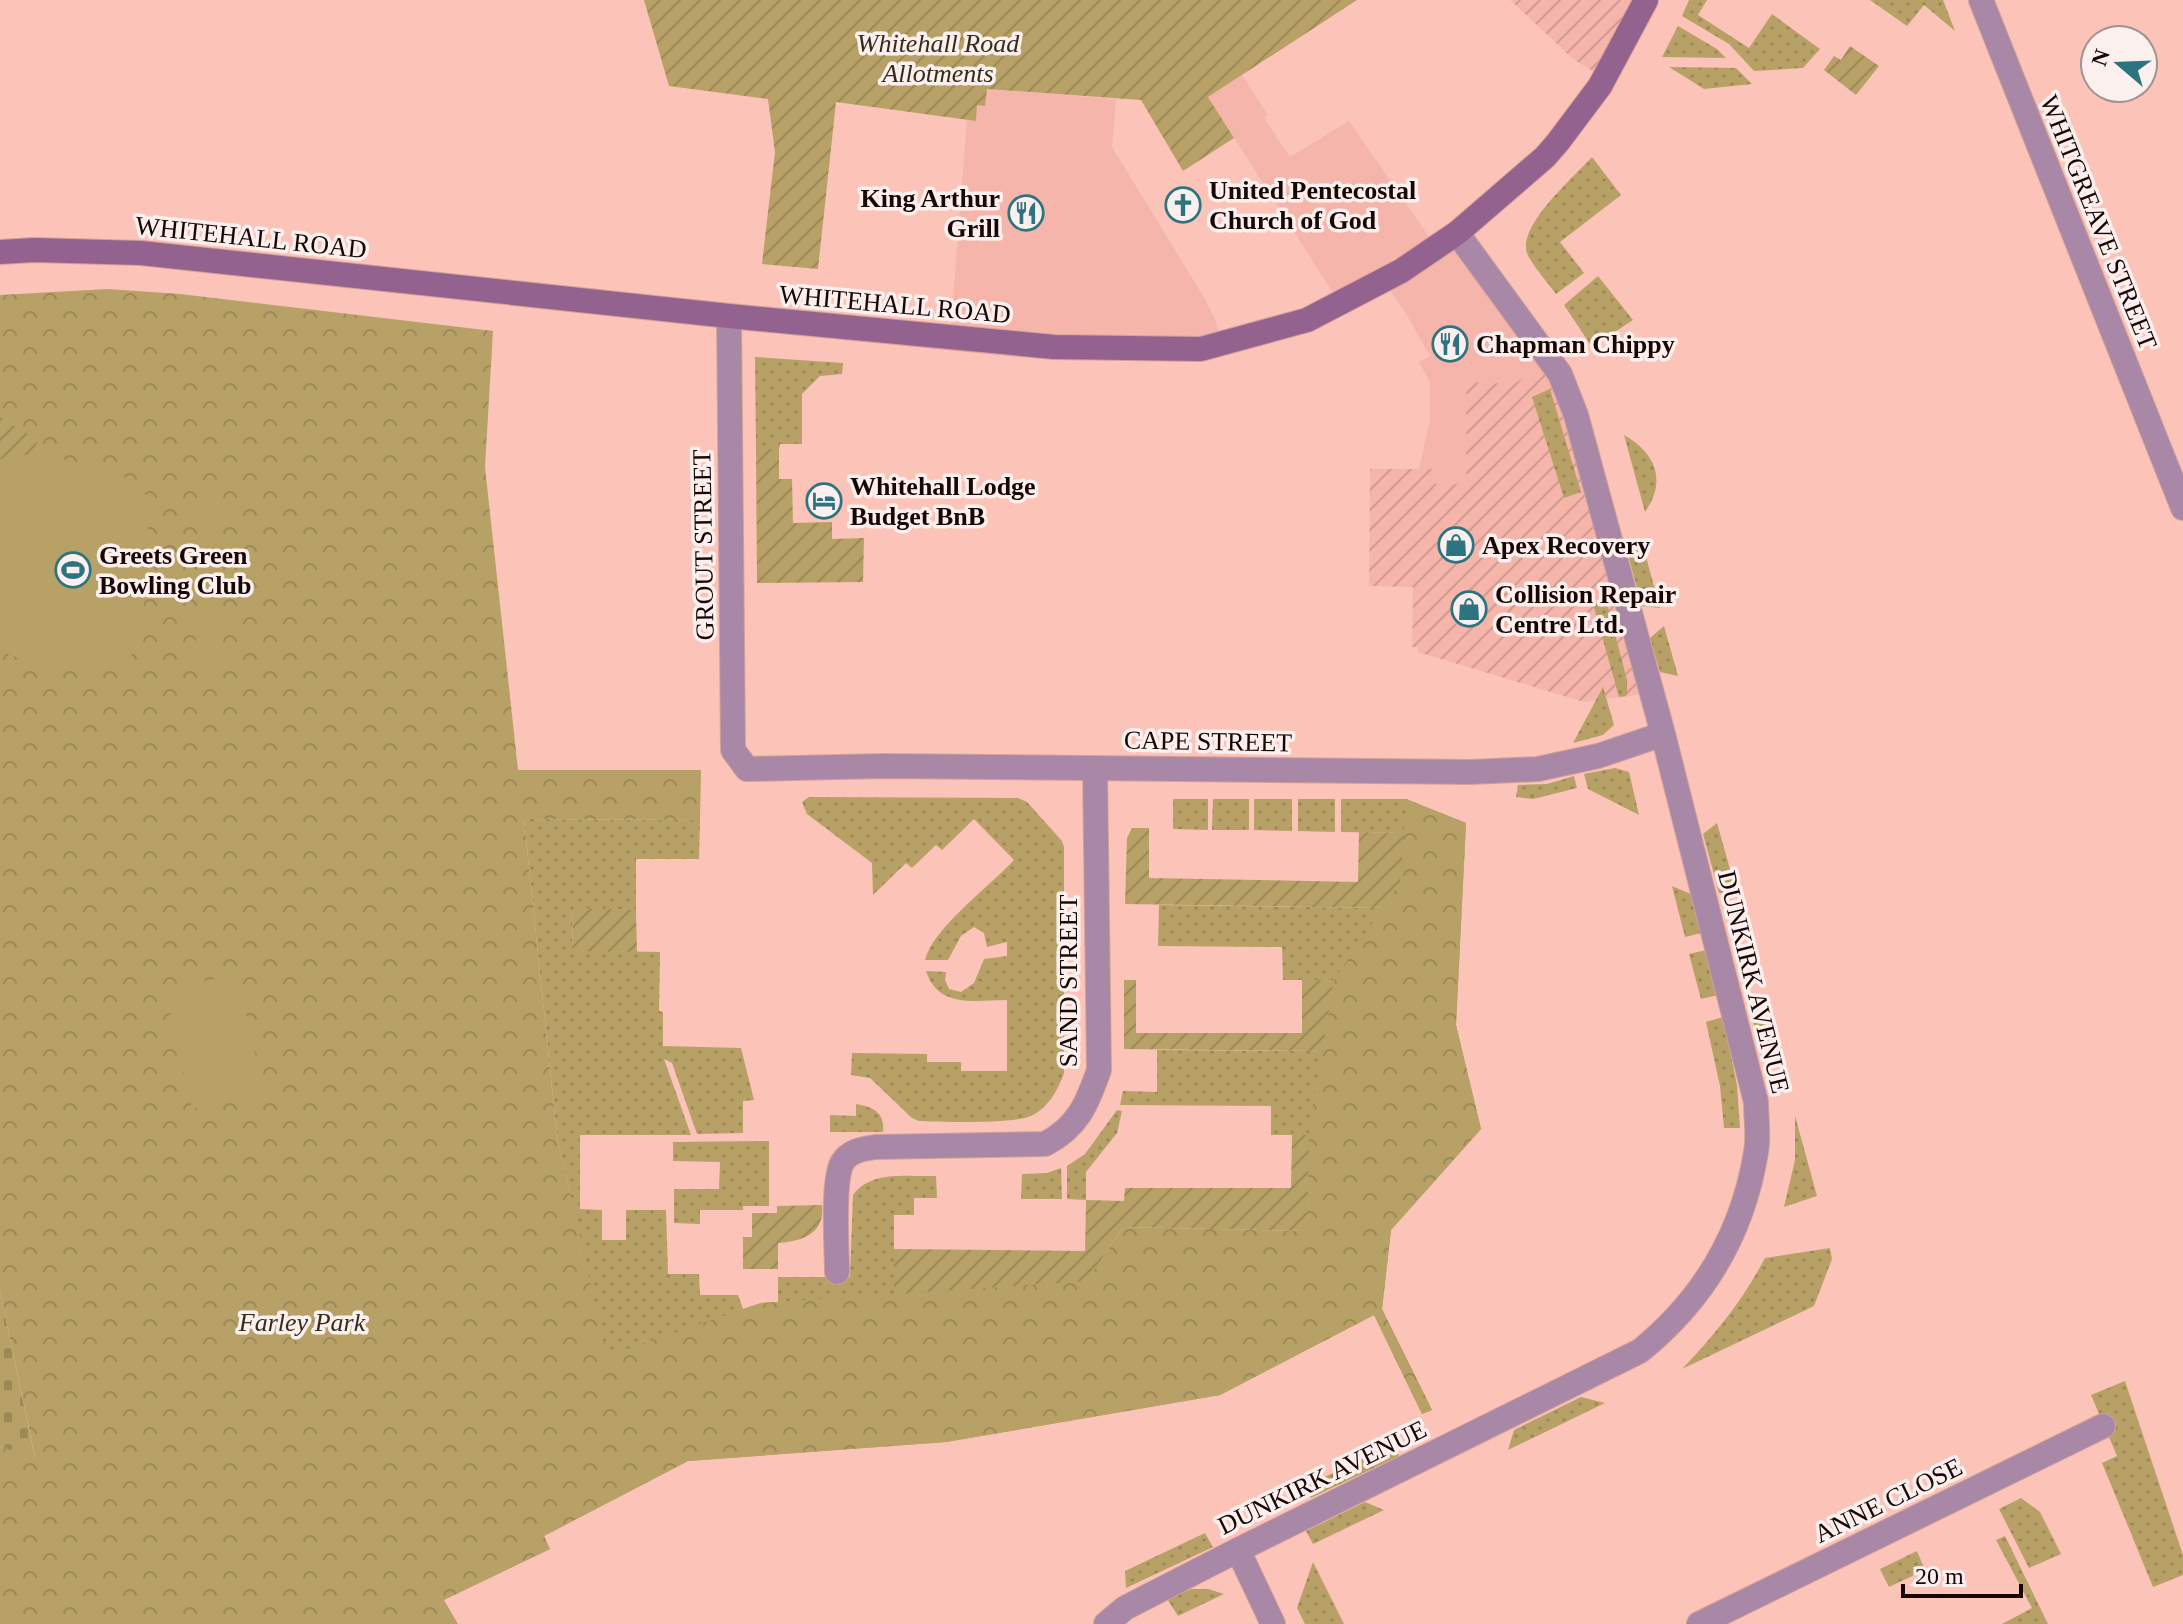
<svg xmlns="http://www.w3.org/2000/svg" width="2183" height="1624" font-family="'Times New Roman',serif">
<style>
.built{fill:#f6b5ab}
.industrial{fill:url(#industrial-furrows)}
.grass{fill:url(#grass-dots)}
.cemetery{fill:url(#cemetery-stones)}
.park{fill:url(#park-crowns)}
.garden{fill:url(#garden-furrows)}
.pitch{fill:#b8a166}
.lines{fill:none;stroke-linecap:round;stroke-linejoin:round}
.street-casing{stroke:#d3a199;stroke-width:26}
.secondary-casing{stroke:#d3a199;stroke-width:26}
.street{stroke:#a987a6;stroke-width:24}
.secondary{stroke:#93628f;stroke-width:24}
.labels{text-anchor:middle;stroke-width:7;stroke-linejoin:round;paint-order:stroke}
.park-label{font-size:26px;font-style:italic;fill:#332c19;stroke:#fcf0ee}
.poi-label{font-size:26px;font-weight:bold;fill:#180605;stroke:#fcf0ee;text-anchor:start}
.street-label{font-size:26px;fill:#180605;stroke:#fcf0ee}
</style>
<defs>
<pattern id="industrial-furrows" width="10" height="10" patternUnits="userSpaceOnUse" patternTransform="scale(2)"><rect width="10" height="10" fill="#f6b5ab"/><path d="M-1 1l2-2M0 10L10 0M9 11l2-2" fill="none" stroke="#d29a92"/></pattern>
<pattern id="grass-dots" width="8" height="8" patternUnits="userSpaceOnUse" patternTransform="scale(2)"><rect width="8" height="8" fill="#b8a166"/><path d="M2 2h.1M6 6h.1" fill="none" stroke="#9d8957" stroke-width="1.8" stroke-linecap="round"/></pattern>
<pattern id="cemetery-stones" width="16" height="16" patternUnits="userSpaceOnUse" patternTransform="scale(2)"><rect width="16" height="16" fill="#b8a166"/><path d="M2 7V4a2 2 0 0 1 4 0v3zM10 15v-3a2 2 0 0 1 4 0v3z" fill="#9d8957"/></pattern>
<pattern id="park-crowns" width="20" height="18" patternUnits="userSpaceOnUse" patternTransform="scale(2)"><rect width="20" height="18" fill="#b8a166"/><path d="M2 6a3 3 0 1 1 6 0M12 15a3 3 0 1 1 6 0" fill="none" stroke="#9d8957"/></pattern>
<pattern id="garden-furrows" width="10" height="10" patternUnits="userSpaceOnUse" patternTransform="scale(2)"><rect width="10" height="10" fill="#b8a166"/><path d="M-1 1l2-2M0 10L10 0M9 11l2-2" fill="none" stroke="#9d8957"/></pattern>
</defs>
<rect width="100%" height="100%" fill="#fcc3b9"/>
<!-- built -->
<path class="built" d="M1242 75 1268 115 1264 118 1290 157 1349 121 1436 247 1457 233 1551 361 1514 385 1466 383 1467 484H1432V469H1419L1430 420V382L1419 362 1430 356 1405 312 1383 280 1340 304 1208 97Z
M986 89 1116 99 1112 147 1205 299 1215 319 1222 344 950 337 967 120H976L977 105H985Z"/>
<!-- industrial -->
<path class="industrial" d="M1510 0H1646L1604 78 1573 59Z
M1551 361 1652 693 1584 702 1418 652V647H1412L1413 587 1369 586 1370 469H1432V484H1466V382L1514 384Z"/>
<!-- grass -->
<path class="grass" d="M1689 0H1707L1698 15 1749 48 1772 14 1820 49 1803 68 1754 71 1729 44 1682 16Z
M1870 0H1943L1955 31 1924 5 1907 26Z
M1678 26 1717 49 1726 58 1662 57Z
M1669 67 1736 68 1752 84 1704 89Z
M1592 157 1621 195 1560 242 1584 273 1556 294C1549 284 1531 264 1527 253 1518 225 1574 177 1592 157Z
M1598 276 1633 320 1592 347 1564 305Z
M755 357 843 363 842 374 820 376 802 394V444H780L779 449H756Z
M1550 389 1581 492 1564 498 1532 397Z
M1624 435C1656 453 1667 481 1645 512Z
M1643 546 1660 608 1642 606 1628 555Z
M1606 600 1627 680V695L1619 697 1593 604Z
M1664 626 1678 676 1660 672 1650 638Z
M1603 687 1614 725 1603 735 1573 743Z
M1615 768 1629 772 1639 815 1588 789 1584 774Z
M1574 776 1577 788 1533 799 1516 797 1518 785 1547 784Z
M809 797 1018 798 1027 802 1062 841 1064 847V1073C1058 1090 1048 1108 1031 1116 1014 1124 940 1122 919 1121L912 1118 870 1078 851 1075 852 1053 927 1054V1062H961V1071H1007V1000C976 1000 938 1009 926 971L946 972 945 980 949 989 961 992 974 983 984 959 1007 956V942L987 947 984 933 974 927 961 936 948 960H925C933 928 990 886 1014 860L974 819 942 850 936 845 912 868 906 863 873 895 872 863 807 814 802 802Z
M1173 799H1208V830L1173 829Z
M1213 799H1249V830H1212Z
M1254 799H1292V831L1254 830Z
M1298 799H1335V832L1298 831Z
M1341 799H1406L1466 823 1456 1025 1481 1129 1391 1230 1382 1309 1432 1410 1422 1414 1374 1315 1220 1395 946 1442 688 1461 544 1536 550 1549 443 1600 606 1356 557 1136 524 819 700 820 699 859H636V910L573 909 572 950 660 952 659 1011 663 1012V1046L741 1048 754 1100 743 1101V1133L697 1134 672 1063 664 1059 691 1135H580V1209L602 1210V1240H626V1210H666L668 1274H699L700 1295H738L743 1309 761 1303 778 1302V1277H850L853 1195C871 1170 908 1177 936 1176L937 1198H914V1215H894V1294L1307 1231 1308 1135H1271V1106L1120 1105 1123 1091 1157 1092V1050L1321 1051 1334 980H1283L1282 947 1158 946 1159 905 1382 908 1404 833 1341 832Z
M1717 823 1737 894 1719 893 1703 834Z
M1672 886 1691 894 1701 933 1685 937Z
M1706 950 1718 995 1701 999 1689 954Z
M1765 999 1777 1047 1761 1051 1748 1003Z
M1723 1017 1737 1085 1740 1128H1724L1720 1086 1706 1022Z
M856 1104C874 1107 885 1113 883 1132H830V1115L856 1116Z
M1117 1110 1122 1111 1117 1133 1086 1172V1200L1067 1199V1166L1085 1154Z
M1795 1116 1817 1196 1784 1207 1795 1160Z
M769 1141V1206H743V1210H700V1224L674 1223V1189H719L720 1162 673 1161V1142Z
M1061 1168 1062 1199H1021L1022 1174 1047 1173Z
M1830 1248 1832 1259 1814 1306 1682 1369C1715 1335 1743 1300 1765 1258Z
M2125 1381 2183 1555V1575L2153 1587 2102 1463 2117 1456 2091 1395Z
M1581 1397 1605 1403 1508 1450 1514 1430Z
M1393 1444 1399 1456 1311 1498 1306 1486Z
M2021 1498 2040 1512 2061 1554 2029 1568 1999 1509Z
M1365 1502 1384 1510 1313 1544 1306 1531Z
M1205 1533 1213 1547 1126 1588 1125 1571Z
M2005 1536 2048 1624H2002L2032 1608 1996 1540Z
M1917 1551 1925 1570 1889 1587 1880 1569Z
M1313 1562 1344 1624H1305L1297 1608Z
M1191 1589H1208L1224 1594 1178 1616 1167 1599Z"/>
<!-- cemetery -->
<path class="cemetery" d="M0 1291 35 1458 0 1447Z"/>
<!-- park -->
<path class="park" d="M107 289 180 294 493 331 485 467 518 770H701L700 820 524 819 557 1136 607 1356 761 1303 1087 1281 1123 1227 1307 1231 1309 1127 1334 980 1400 882 1406 799 1466 823 1456 1025 1481 1129 1391 1230 1382 1309 1432 1410 1422 1414 1374 1315 1220 1395 946 1442 688 1461 544 1536 550 1549 444 1600 458 1624H0V1447L35 1457 0 1291V295Z"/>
<!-- garden -->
<path class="garden" d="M644 0H1357L1208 97 1234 138 1183 171 1141 100 987 89 985 106 977 105 976 121 836 102 818 269 762 264 775 152 768 99 669 86Z
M1850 46 1879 66 1856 95 1824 70 1834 56 1841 60Z
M0 417 38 440 32 454 0 459Z
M756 449H779V479H792L793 523 832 522V539L864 538 863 582 757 583Z
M1132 828H1149V878L1358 882 1359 832 1404 833 1400 882 1383 908 1125 904 1127 838Z
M573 908 636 910 637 952 572 951Z
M1124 980H1136V1033H1302V980H1334L1322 1051 1124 1049Z
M1292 1135H1309L1307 1231 1123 1227 1087 1281 894 1294V1249L1085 1251 1086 1200 1124 1201 1125 1188H1291Z
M822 1205C825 1235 801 1241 778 1243V1269H743V1237H752V1213H777V1206Z"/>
<!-- pitch -->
<path class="pitch" d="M32 454C70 459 105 470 140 483L149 502 142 638C120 694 42 667 0 651V459Z
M200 503 224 504 219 661 195 660Z
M237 974 264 1092 192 1109 165 990Z"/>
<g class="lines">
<defs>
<path id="street" d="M1981 0 2183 508
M729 316 733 750 747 769 884 766 1471 772 1538 769 1598 756 1663 734
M837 1272C837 1248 832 1183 842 1163 849 1151 862 1149 875 1147L1045 1144C1078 1127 1087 1104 1099 1070L1095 768
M1238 1550 1273 1624
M1106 1624 1125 1608 1238 1550 1640 1351C1703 1300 1743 1233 1756 1152 1759 1136 1756 1118 1756 1102L1663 734 1576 415 1560 374 1457 233
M1699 1624 2103 1426"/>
<path id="secondary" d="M0 252 34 250 141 253 729 316 1054 347 1201 349 1307 320 1401 271 1457 233 1545 157 1558 142 1600 86 1646 0"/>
</defs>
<!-- street casing -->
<use href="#street" class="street-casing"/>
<!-- secondary casing -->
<use href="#secondary" class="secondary-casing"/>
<!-- street -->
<use href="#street" class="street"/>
<!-- secondary -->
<use href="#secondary" class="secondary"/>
</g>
<!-- icons -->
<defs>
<symbol id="church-ring" viewBox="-11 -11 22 22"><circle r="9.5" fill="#fcf0ee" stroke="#2c747f" stroke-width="1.5"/><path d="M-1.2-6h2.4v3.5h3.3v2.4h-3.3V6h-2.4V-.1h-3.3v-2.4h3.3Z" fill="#2c747f"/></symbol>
<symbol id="restaurant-ring" viewBox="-11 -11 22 22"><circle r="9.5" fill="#fcf0ee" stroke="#2c747f" stroke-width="1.5"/><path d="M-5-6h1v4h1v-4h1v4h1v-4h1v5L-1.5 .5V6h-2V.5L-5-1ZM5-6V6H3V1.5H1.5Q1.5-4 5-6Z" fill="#2c747f"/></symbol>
<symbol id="hotel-ring" viewBox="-11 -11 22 22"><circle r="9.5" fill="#fcf0ee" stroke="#2c747f" stroke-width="1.5"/><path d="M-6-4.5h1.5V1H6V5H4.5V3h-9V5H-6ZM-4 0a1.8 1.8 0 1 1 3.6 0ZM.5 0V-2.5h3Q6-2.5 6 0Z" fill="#2c747f"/></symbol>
<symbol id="shop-ring" viewBox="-11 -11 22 22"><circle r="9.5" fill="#fcf0ee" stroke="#2c747f" stroke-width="1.5"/><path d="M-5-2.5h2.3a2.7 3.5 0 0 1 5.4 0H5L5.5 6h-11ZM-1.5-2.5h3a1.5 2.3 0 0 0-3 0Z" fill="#2c747f"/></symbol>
<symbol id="stadium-ring" viewBox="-11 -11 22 22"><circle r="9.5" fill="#fcf0ee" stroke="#2c747f" stroke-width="1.5"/><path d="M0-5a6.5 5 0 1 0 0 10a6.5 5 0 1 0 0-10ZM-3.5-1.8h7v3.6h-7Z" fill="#2c747f"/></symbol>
</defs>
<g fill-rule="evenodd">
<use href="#church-ring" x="1163" y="185" width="40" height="40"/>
<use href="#restaurant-ring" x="1006" y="193" width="40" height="40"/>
<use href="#restaurant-ring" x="1430" y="324" width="40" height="40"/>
<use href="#hotel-ring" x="804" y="481" width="40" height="40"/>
<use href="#shop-ring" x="1436" y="525" width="40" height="40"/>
<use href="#stadium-ring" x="53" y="550" width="40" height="40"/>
<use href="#shop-ring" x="1449" y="589" width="40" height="40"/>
</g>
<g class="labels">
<!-- park labels -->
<g class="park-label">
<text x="938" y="52">Whitehall Road<tspan x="938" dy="30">Allotments</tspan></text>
<text x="302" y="1331">Farley Park</text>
</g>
<!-- poi labels -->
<g class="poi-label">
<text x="1209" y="199">United Pentecostal<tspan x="1209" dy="30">Church of God</tspan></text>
<text x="1000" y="207" text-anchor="end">King Arthur<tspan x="1000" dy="30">Grill</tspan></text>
<text x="1476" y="353">Chapman Chippy</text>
<text x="850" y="495">Whitehall Lodge<tspan x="850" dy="30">Budget BnB</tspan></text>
<text x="1482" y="554">Apex Recovery</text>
<text x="99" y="564">Greets Green<tspan x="99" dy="30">Bowling Club</tspan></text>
<text x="1495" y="603">Collision Repair<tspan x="1495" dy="30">Centre Ltd.</tspan></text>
</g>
<!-- street labels -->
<g class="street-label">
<text transform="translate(2099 222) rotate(68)" y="9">WHITGREAVE STREET</text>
<text transform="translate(251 237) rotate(6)" y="9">WHITEHALL ROAD</text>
<text transform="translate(895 304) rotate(5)" y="9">WHITEHALL ROAD</text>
<text transform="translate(703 545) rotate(-91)" y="9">GROUT STREET</text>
<text transform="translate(1208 741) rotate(1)" y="9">CAPE STREET</text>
<text transform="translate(1068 981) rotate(-90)" y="9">SAND STREET</text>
<text transform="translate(1754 982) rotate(76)" y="9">DUNKIRK AVENUE</text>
<text transform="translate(1322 1477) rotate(-26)" y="9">DUNKIRK AVENUE</text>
<text transform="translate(1888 1500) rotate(-26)" y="9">ANNE CLOSE</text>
</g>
</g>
<!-- north arrow -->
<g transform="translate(2119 64) rotate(289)"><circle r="38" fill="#fcf0ee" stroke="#a19291" stroke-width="2"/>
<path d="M0-6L14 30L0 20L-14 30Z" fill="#2c747f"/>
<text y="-12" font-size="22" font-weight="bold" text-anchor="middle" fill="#180605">N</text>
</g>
<!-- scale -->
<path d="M1903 1584v12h118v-12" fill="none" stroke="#180605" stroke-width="4"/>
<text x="1915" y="1584" font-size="24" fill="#180605" stroke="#fcf0ee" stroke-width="6" paint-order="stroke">20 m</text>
</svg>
